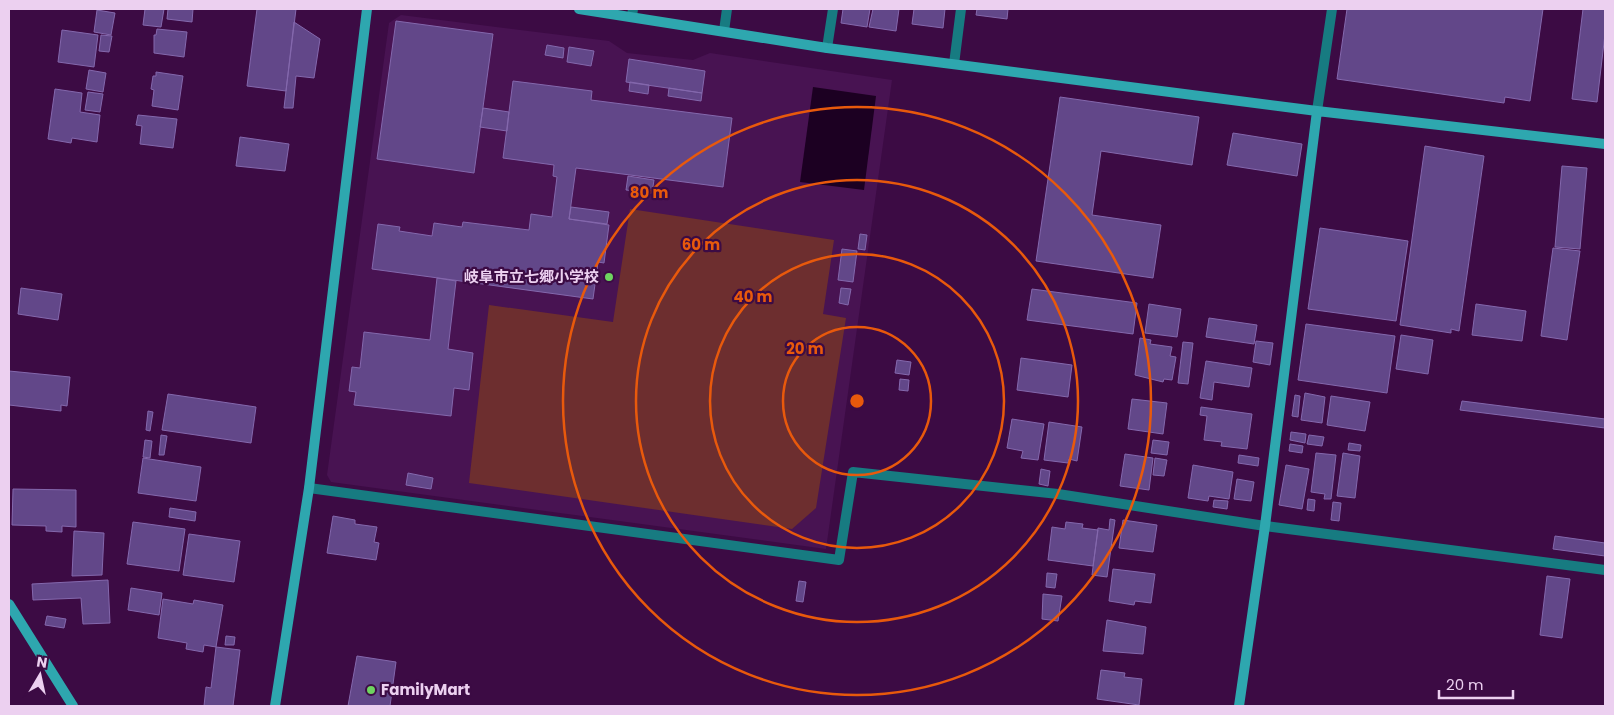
<svg xmlns="http://www.w3.org/2000/svg" width="1614" height="715" font-family="Poppins,'Noto Sans JP',sans-serif">
<style>
.built{fill:#481352}
.green{fill:#6d2e2f}
.water{fill:#1c0022}
.building{fill:#624789;stroke:#8468ad}
.lines{fill:none;stroke-linecap:round;stroke-linejoin:round}
.lane{stroke:#177b81;stroke-width:10}
.street{stroke:#177b81;stroke-width:10}
.secondary{stroke:#2ea7af;stroke-width:10}
.ring{fill:none;stroke:#e8590c;stroke-width:2.5}
.poi-dot{fill:#6ed360;stroke:#3c0b44;stroke-width:2}
.labels{text-anchor:middle;stroke-width:4.5;stroke-linejoin:round;paint-order:stroke}
.poi-label{font-size:15px;font-weight:bold;fill:#ecd0f0;stroke:#3c0b44;text-anchor:end}
.centre{fill:#e8590c;stroke:#3c0b44;stroke-width:2.5}
.ring-label{font-size:15px;text-anchor:middle;font-weight:bold;fill:#e8590c;stroke:#3c0b44;stroke-width:4.5;stroke-linejoin:round;paint-order:stroke}
</style>
<rect width="100%" height="100%" fill="#3c0b44"/>
<!-- built -->
<path class="built" d="M401 15 609 41 627 53 693 60 710 53 892 80 826 549 331 482 327 475 389 23Z"/>
<!-- green -->
<path class="green" d="M630 209 834 240 823 314 846 318 816 508 792 529 469 483 489 305 613 322Z"/>
<!-- water -->
<path class="water" d="M813 87 876 96 864 190 800 182Z"/>
<!-- building -->
<path class="building" d="M145 9H164L161 27 143 25Z
M168 9H193L192 22 167 19Z
M257 9H296L286 91 247 86Z
M843 9H870L867 27 841 23Z
M873 9H899L896 31 869 27Z
M914 9H945L943 28 912 24Z
M977 9H1008L1007 19 976 15Z
M1347 9H1543L1530 101 1505 97 1504 103 1337 79Z
M1583 9H1605V34L1597 102 1572 99Z
M97 10 115 13 111 35 94 32Z
M396 21 493 34 474 173 377 159Z
M294 22 320 39 314 78 296 76 293 108H284Z
M157 29 187 32 184 57 154 53V35H156Z
M62 30 98 35 94 67 58 62Z
M101 35 112 36 109 52 99 51Z
M547 45 564 48 563 58 545 55Z
M569 47 594 51 591 66 567 62Z
M629 59 705 71 702 93 626 82Z
M89 70 106 73 103 92 86 89Z
M156 72 183 76 178 110 152 106 154 90 151 89 153 76H156Z
M513 81 592 91 591 100 732 118 723 187 576 168 569 219 609 225 604 263 598 262 593 299 372 269 378 224 400 227 399 231 432 236 434 223 462 227 463 222 529 230 531 214 552 217 557 177 553 176 554 165 503 158Z
M630 82 649 85 648 94 629 91Z
M669 88 702 93 701 101 668 96Z
M55 89 82 93 80 112 100 115 97 142 72 138 71 143 48 139Z
M88 92 103 94 100 112 85 110Z
M1060 97 1199 117 1192 165 1101 151 1092 215 1161 225 1153 278 1036 261Z
M483 108 509 112 507 131 480 127Z
M138 115 177 119 173 148 140 144 142 126 136 125Z
M1233 133 1302 144 1297 176 1227 165Z
M240 137 289 144 285 171 236 166Z
M1425 146 1484 156 1459 331 1451 329V333L1400 325Z
M1562 166 1587 168 1580 249 1555 247Z
M628 176 654 180 652 193 626 190Z
M571 207 609 212 607 224 569 219Z
M1320 228 1408 241 1396 321 1308 309Z
M860 234 867 235 865 250 858 249Z
M1553 248 1580 251 1567 340 1541 336Z
M842 249 857 251 853 282 838 280Z
M437 278 456 281 448 349 473 353 469 390 454 388 451 416 354 405 356 392 349 391 352 367 360 368 364 332 430 340Z
M21 288 62 294 58 320 18 314Z
M841 288 851 289 848 305 839 303Z
M1032 289 1137 303 1133 334 1027 320Z
M1149 304 1181 309 1177 337 1145 333Z
M1476 304 1526 311 1522 341 1472 335Z
M1209 318 1257 325 1254 344 1206 337Z
M1306 324 1395 336 1387 393 1298 380Z
M1401 335 1433 340 1428 374 1396 369Z
M1140 338 1151 340 1150 344 1172 347 1170 356 1176 357 1172 380 1164 379 1163 382 1135 375Z
M1256 341 1273 343 1270 365 1253 362Z
M1183 342 1193 343 1188 384 1178 383Z
M1021 358 1072 365 1068 397 1017 390Z
M897 360 911 362 909 375 895 373Z
M1206 361 1252 368 1249 387 1214 382 1212 400 1200 398Z
M9 371 70 377 67 406 61 405V411L9 405Z
M900 379 909 380 908 391 899 390Z
M1305 393 1325 397 1322 423 1301 420Z
M168 394 256 407 251 443 162 430Z
M1295 395 1300 396 1298 417 1292 416Z
M1331 396 1370 402 1365 431 1327 425Z
M1132 399 1167 403 1163 434 1128 429Z
M1462 401 1605 419V428L1460 410Z
M1201 407 1252 414 1247 449 1221 446 1222 442 1204 440 1207 416 1200 415Z
M148 411 153 412 150 431 146 430Z
M1012 419 1044 424 1038 460 1021 458 1023 451 1007 448Z
M1049 422 1082 427 1077 461 1069 459 1068 463 1044 460Z
M1291 432 1306 434 1305 443 1290 440Z
M161 435 167 436 164 455H159Z
M1309 435 1324 437 1322 446 1307 444Z
M145 440 152 441 150 458 143 457Z
M1153 440 1169 442 1167 455 1151 453Z
M1349 443 1361 445 1360 451 1348 450Z
M1290 444 1303 446 1302 453 1289 451Z
M1316 453 1336 455 1331 499H1324L1325 494 1311 492Z
M1343 453 1360 456 1355 498 1337 496Z
M1125 454 1153 458 1149 490 1120 486Z
M1239 455 1259 458 1258 466 1238 463Z
M143 458 201 467 196 501 138 493Z
M1155 458 1167 460 1164 476 1153 475Z
M1193 465 1233 472 1229 499 1209 496 1208 501 1188 498Z
M1286 465 1309 469 1302 509 1279 505Z
M1041 469 1050 471 1048 486 1039 484Z
M408 473 433 478 431 489 406 485Z
M1237 479 1254 482 1251 501 1234 499Z
M13 489 76 490V527L62 526V532L46 531V526L12 525Z
M1308 499 1315 500 1314 511 1307 510Z
M1214 500 1228 501 1227 509 1213 507Z
M1333 502 1341 503 1339 521 1331 520Z
M170 508 196 512 195 521 169 517Z
M333 516 355 520V524L377 527 374 542 379 543 376 560 327 553Z
M1110 519 1115 520 1107 577 1092 575 1098 528 1109 530Z
M1123 520 1157 525 1153 552 1119 548Z
M133 522 185 529 179 571 127 564Z
M1066 522 1083 524 1082 528 1098 530 1093 566 1048 560 1052 527 1065 529Z
M74 531 104 533 102 575 72 576Z
M189 534 240 541 234 582 183 575Z
M1555 536 1605 543V556L1553 549Z
M1113 569 1155 574 1151 603 1135 601 1134 605 1109 601Z
M1047 573 1057 574 1055 588 1046 587Z
M1547 576 1570 579 1562 638 1540 635Z
M108 580 110 623 83 624 81 598 33 600 32 584Z
M799 581 806 582 803 602 796 601Z
M131 588 162 593 159 615 128 610Z
M1043 594 1062 596 1058 621 1042 619Z
M163 599 193 604 194 600 223 605 216 647 204 645 203 652 186 649 187 643 158 638Z
M47 616 66 619 64 628 45 625Z
M1107 620 1146 627 1143 654 1103 651Z
M226 636 235 637 234 645H225Z
M216 647 240 650 233 706H204L206 687 211 688Z
M357 656 396 662 390 706H348Z
M1101 670 1125 673 1124 677 1142 679 1139 705 1097 699Z"/>
<g class="lines">
<!-- lane -->
<path class="lane" d="M632 16 633 9
M724 31 727 9"/>
<!-- street -->
<path class="street" d="M827 48 833 9
M954 64 961 9
M1317 111 1332 9
M309 488 839 560 853 472 1058 494 1265 526 1605 570"/>
<!-- secondary -->
<path class="secondary" d="M579 9 827 48 1317 111 1605 144
M9 604 73 706
M275 706 309 488 367 9
M1239 706 1265 526 1317 111"/>
</g>
<!-- distance rings -->
<g class="ring">
<circle cx="857" cy="401" r="74"/>
<circle cx="857" cy="401" r="147"/>
<circle cx="857" cy="401" r="221"/>
<circle cx="857" cy="401" r="294"/>
</g>
<!-- markers -->
<g class="poi-dot">
<circle cx="609" cy="277" r="5"/>
<circle cx="371" cy="690" r="5"/>
</g>
<g class="labels">
<!-- poi labels -->
<g class="poi-label">
<text x="599" y="282">岐阜市立七郷小学校</text>
<text x="381" y="695" text-anchor="start">FamilyMart</text>
</g>
</g>
<circle cx="857" cy="401" r="8" class="centre"/>
<g class="ring-label">
<text x="649" y="198">80 m</text>
<text x="701" y="250">60 m</text>
<text x="753" y="302">40 m</text>
<text x="805" y="354">20 m</text>
</g>
<!-- border -->
<rect width="1614" height="715" fill="none" stroke="#ecd0f0" stroke-width="20"/>
<!-- north arrow -->
<g transform="translate(40 675) rotate(9)" stroke="#3c0b44" stroke-width="4" paint-order="stroke">
<path d="M0-4L9 19L0 12L-9 19Z" fill="#ecd0f0"/>
<text y="-8" font-size="14" font-weight="bold" text-anchor="middle" fill="#ecd0f0">N</text>
</g>
<!-- scale -->
<path d="M1439 690v8h74v-8" fill="none" stroke="#ecd0f0" stroke-width="2.5"/>
<text x="1446" y="690" font-size="15" fill="#ecd0f0" stroke="#3c0b44" stroke-width="4" paint-order="stroke">20 m</text>
</svg>
